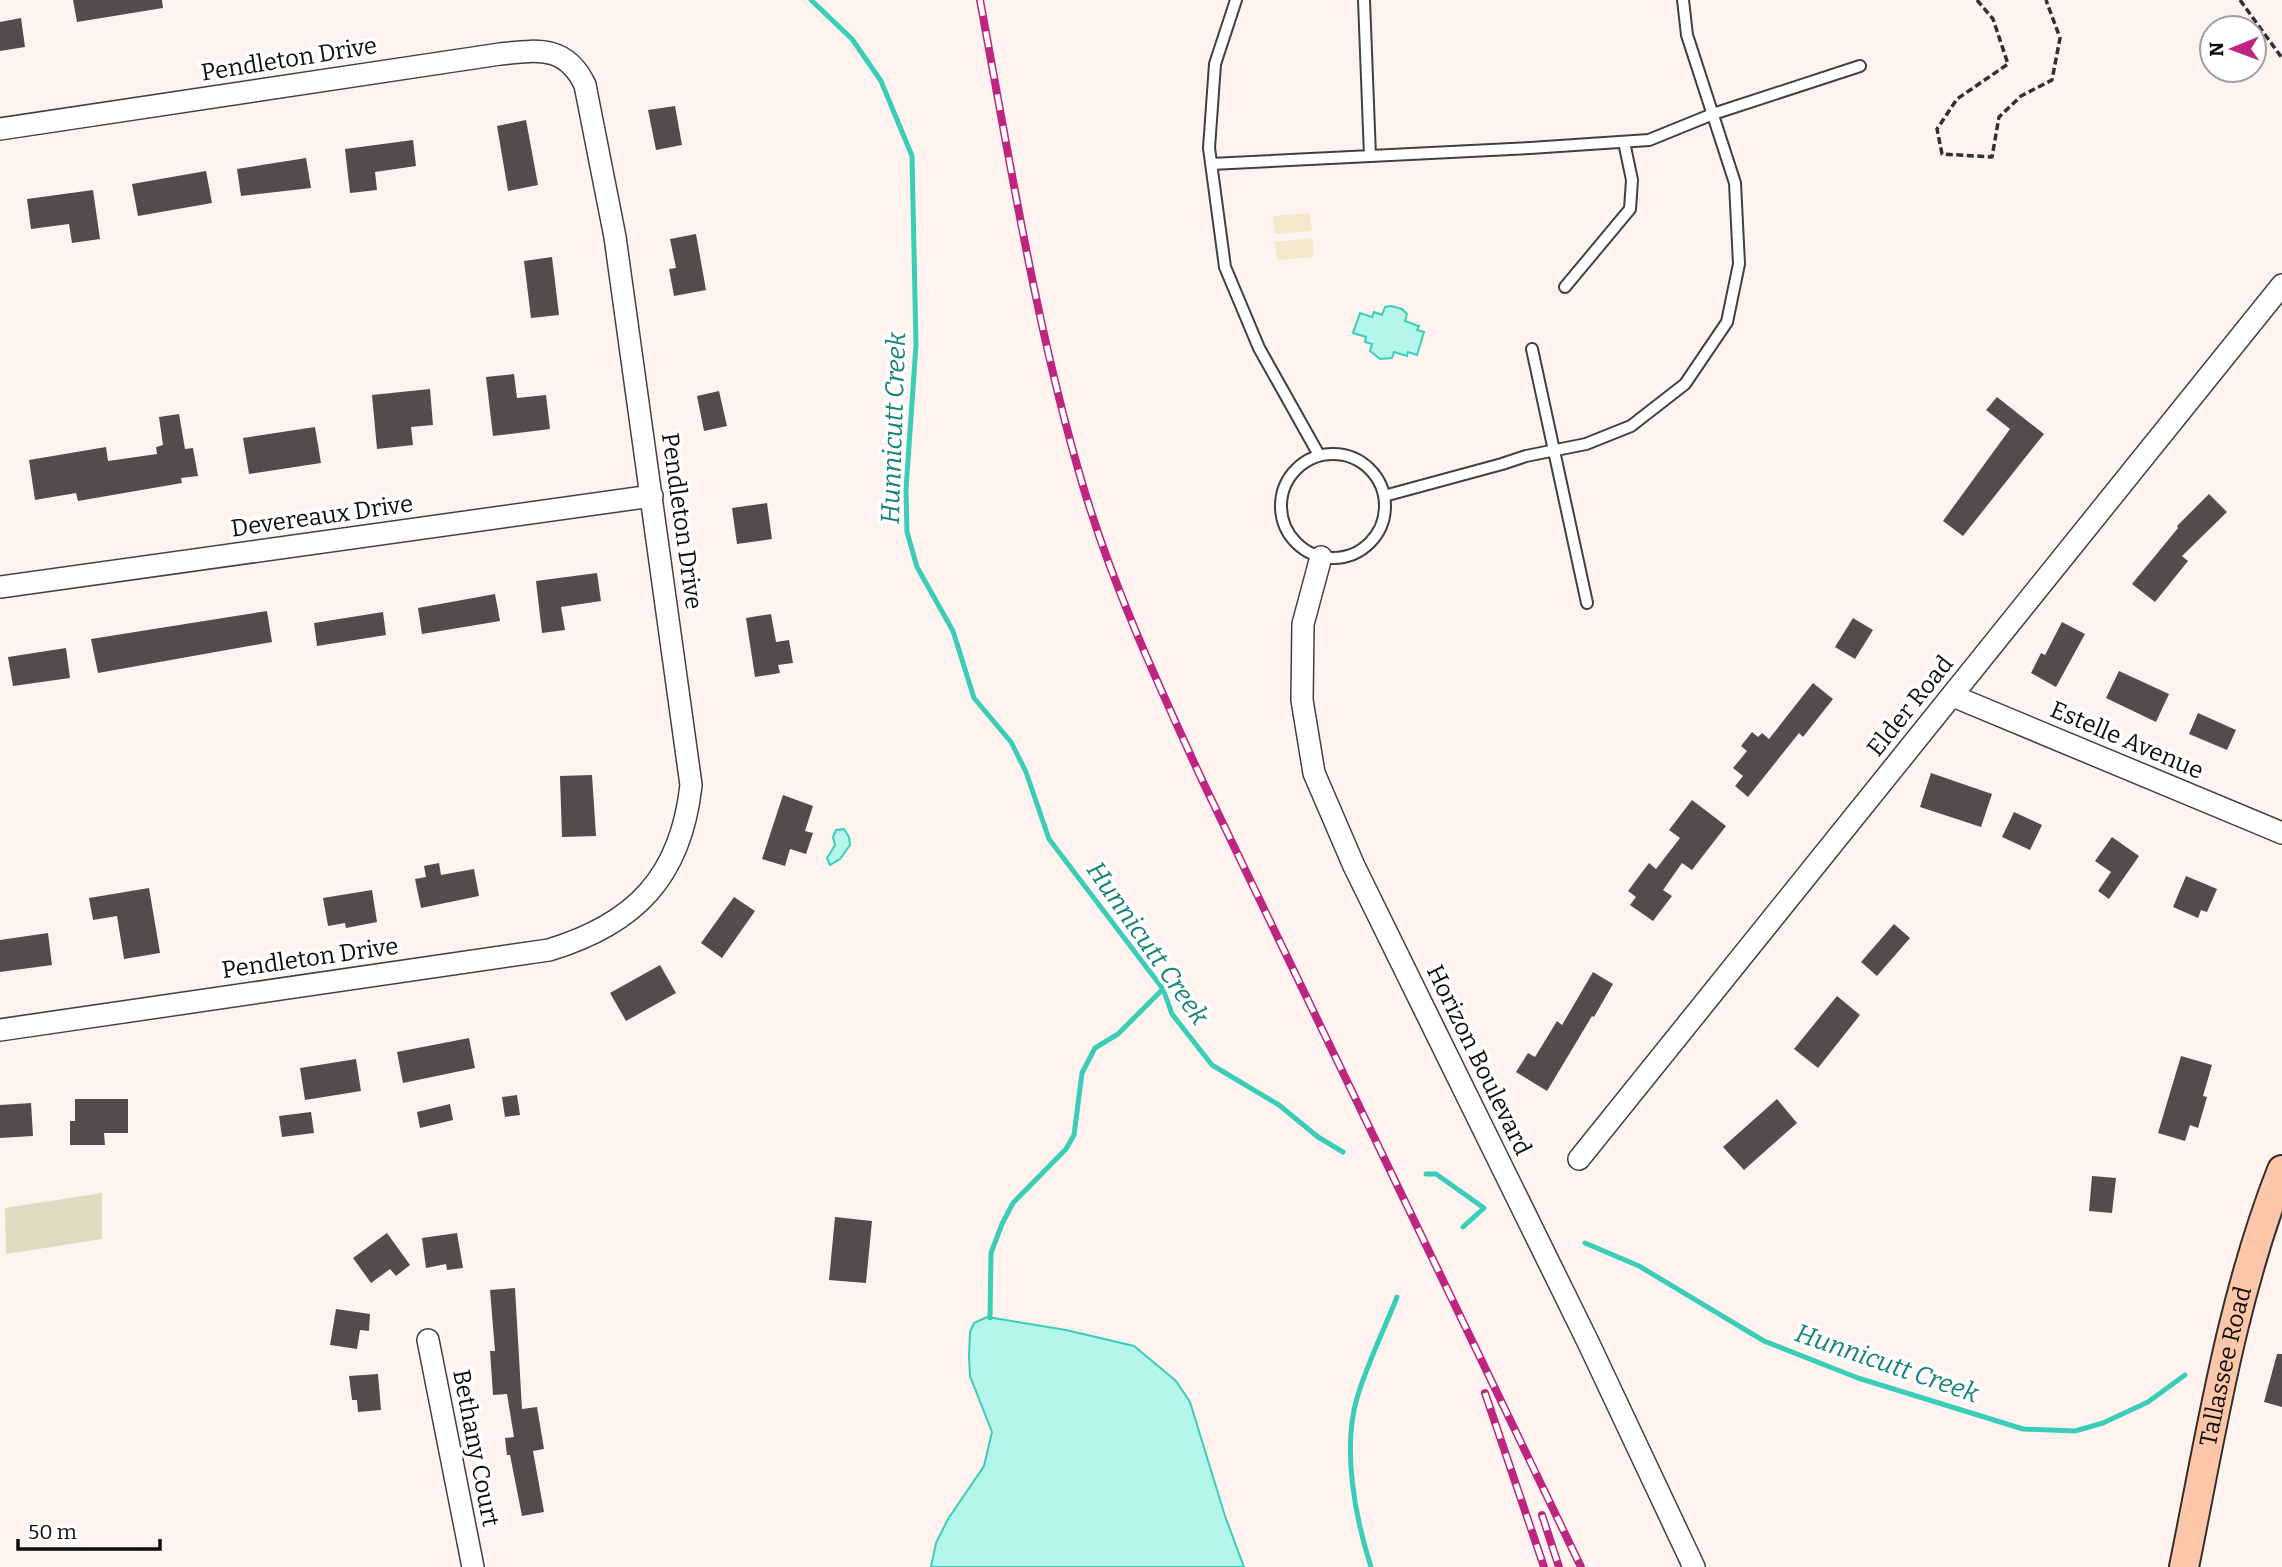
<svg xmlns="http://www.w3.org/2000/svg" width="2282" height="1567" font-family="Bitter,serif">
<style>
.cemetery{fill:#e1d9c0}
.pitch{fill:#f1e9ca}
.water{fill:#b4f6ea;stroke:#3acdb7;stroke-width:2}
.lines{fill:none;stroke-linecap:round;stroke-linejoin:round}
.stream{stroke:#3acdb7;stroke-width:5}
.building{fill:#574a4c}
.service-casing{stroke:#414141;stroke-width:14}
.minor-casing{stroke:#414141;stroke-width:24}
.secondary-casing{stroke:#303030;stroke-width:32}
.path{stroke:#303030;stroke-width:3.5;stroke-dasharray:7 3.5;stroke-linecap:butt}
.service{stroke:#fff;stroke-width:10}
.minor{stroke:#fff;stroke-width:21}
.secondary{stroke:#ffc7aa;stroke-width:28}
.rail-casing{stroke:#be2581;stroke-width:8}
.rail{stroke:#fff;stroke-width:5;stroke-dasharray:16;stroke-linecap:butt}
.labels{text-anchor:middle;stroke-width:7;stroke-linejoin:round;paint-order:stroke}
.street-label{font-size:24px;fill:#0e0e0e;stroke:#fff}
.water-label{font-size:26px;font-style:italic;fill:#168377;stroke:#fff}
</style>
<rect width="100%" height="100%" fill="#fff3ef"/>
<!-- cemetery -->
<path class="cemetery" d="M102 1193V1239L6 1254 5 1208Z"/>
<!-- pitch -->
<path class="pitch" d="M1310 213 1312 231 1275 234 1273 216Z
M1312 238 1314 257 1277 260 1275 242Z"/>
<!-- water -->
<path class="water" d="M1391 306 1402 309 1407 314 1405 321 1419 326 1417 330 1424 332 1417 355 1408 352 1407 356 1394 352 1392 358 1380 359 1370 351 1372 344 1365 342 1366 337 1353 333 1360 313 1372 317 1374 312 1382 315 1385 307Z
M844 829 849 837 850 845 840 859 830 865 827 858 835 845 833 837 836 830Z
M987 1317 1066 1330 1134 1346 1176 1381 1190 1402 1225 1516 1244 1567H931L936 1543 948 1519 984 1466 992 1432 970 1376 969 1356 970 1332 974 1323Z"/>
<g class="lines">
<!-- stream -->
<path class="stream" d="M811 0 852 39 881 81 912 156 916 345 906 489 907 532 917 567 953 631 974 698 1011 742 1026 772 1049 839 1163 989 1172 1014 1212 1065 1279 1105 1318 1137 1343 1152
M1426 1174H1436L1484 1208 1463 1227
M1585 1243 1639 1266 1764 1341 1858 1378 2023 1429 2075 1431 2103 1423 2148 1402 2185 1375
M990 1318 991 1253 1002 1224 1013 1203 1066 1149 1074 1135 1082 1073 1095 1048 1118 1034 1163 989
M1371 1567C1355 1517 1342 1449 1357 1398 1367 1364 1384 1330 1397 1297"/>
</g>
<!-- building -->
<path class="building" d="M73 0H162L163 8 77 22Z
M21 18 25 47 0 51V22Z
M675 106 682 145 656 150 648 110Z
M526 120 538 185 508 191 497 126Z
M413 140 416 166 375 172 377 190 350 193 345 149Z
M306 158 311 188 241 196 237 169Z
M206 171 212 203 138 216 132 184Z
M93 190 100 239 72 243 69 224 31 229 27 199Z
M696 234 706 290 674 296 669 269 676 268 670 239Z
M552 257 559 315 531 318 524 261Z
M514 374 517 398 546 395 550 429 493 436 486 377Z
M430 389 433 425 411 427 413 445 377 449 372 395Z
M719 391 727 426 704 431 697 396Z
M1997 397 2044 434 1963 536 1943 521 2010 429 1986 410Z
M179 414 185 449 193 448 198 476 181 478 182 483 78 501 76 493 35 500 29 460 106 447 108 461 157 454 156 447 163 445 159 417Z
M315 427 321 463 249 474 243 438Z
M2209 494 2227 512 2182 556 2188 561 2155 602 2132 584 2178 528 2177 526Z
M767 503 772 539 737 544 732 508Z
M597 573 601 601 561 607 565 630 542 633 536 581Z
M495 594 500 621 422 634 418 608Z
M267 611 272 642 98 673 91 639Z
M383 612 386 635 317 646 314 623Z
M771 614 776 642 789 640 793 663 778 665 780 673 755 677 746 618Z
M1853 618 1873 630 1855 659 1835 647Z
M2062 622 2085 634 2056 687 2031 673 2041 653 2045 655Z
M66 648 70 678 13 686 8 657Z
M2119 671 2169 694 2156 722 2106 698Z
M1813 683 1833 699 1803 737 1799 733 1748 797 1735 786 1743 776 1733 768 1747 751 1741 746 1752 732 1758 737 1762 733 1769 739Z
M2198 713 2236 730 2227 750 2189 734Z
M1931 773 1992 794 1981 827 1920 807Z
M592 775 596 836 562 837 560 776Z
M783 795 813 806 805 831 813 833 806 854 790 849 785 866 762 859Z
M1692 800 1726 826 1692 870 1682 863 1663 890 1672 896 1653 921 1630 905 1636 897 1628 891 1649 863 1656 869 1680 838 1669 830Z
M2014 812 2042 825 2030 850 2002 837Z
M2112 837 2139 856 2109 899 2098 891 2111 872 2095 861Z
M439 863 441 875 474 869 479 896 421 908 415 879 426 877 424 866Z
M2186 876 2217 889 2207 912 2201 910 2198 918 2173 907Z
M149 888 160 953 124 959 117 916 93 920 89 898Z
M372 890 377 922 346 928 345 923 328 926 323 898Z
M734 897 755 911 722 958 701 943Z
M1894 924 1910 938 1877 976 1861 962Z
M48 933 52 965 0 972V940Z
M660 965 676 993 626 1021 610 993Z
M1593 972 1613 984 1594 1017 1592 1016 1547 1091 1516 1072 1528 1053 1535 1057 1557 1021 1562 1025Z
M1837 996 1860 1015 1818 1068 1794 1049Z
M469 1038 475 1068 403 1083 397 1052Z
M2181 1056 2212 1065 2203 1096 2207 1097 2198 1128 2190 1125 2185 1141 2158 1133Z
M356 1059 361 1091 305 1100 300 1068Z
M517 1095 520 1115 505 1117 502 1097Z
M75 1099H128V1133H104L105 1145H70V1121H75Z
M1777 1099 1797 1123 1744 1170 1723 1147Z
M31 1103 33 1136 0 1138V1105Z
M450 1104 453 1120 420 1128 417 1112Z
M311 1112 314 1133 282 1137 279 1116Z
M2092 1176 2116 1178 2112 1213 2089 1211Z
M835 1217 872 1221 866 1283 829 1280Z
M387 1233 410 1265 396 1276 390 1269 371 1283 353 1258Z
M457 1233 463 1268 447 1270 446 1264 426 1268 422 1238Z
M515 1288 522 1409 537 1407 544 1449 533 1451 544 1512 522 1516 510 1455H507L505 1438 514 1437 507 1394 493 1395 490 1351H495L490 1290Z
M336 1309 370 1314 369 1331 360 1330 357 1349 330 1345Z
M2277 1354H2282V1407L2264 1402Z
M378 1374 381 1410 358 1412 357 1400H352L349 1376Z"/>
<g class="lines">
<defs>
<path id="service" d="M1236 0 1215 64 1209 148 1225 267 1259 348 1319 455
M1364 0 1370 156
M1211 164 1530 148 1649 140 1713 114 1860 66
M1565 287 1630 209 1632 180 1624 142
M1532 349 1587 603
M1281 506a52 52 0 1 1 104 0a52 52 0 1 1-104 0Z
M1384 496 1502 464 1526 456 1586 444 1631 426 1685 384 1727 322 1739 264 1735 183 1687 35 1683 0"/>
<path id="minor" d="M0 129 500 54C538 50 566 45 585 85L615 237 691 785C681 877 635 924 549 950L0 1030
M1321 557 1303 624 1302 700 1314 773 1354 866 1588 1342 1694 1567
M0 587 652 496
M1953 696 2282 833
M1579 1159 2282 285
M428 1340 473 1567"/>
<g id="secondary">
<path id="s1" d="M2184 1567C2211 1434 2232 1297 2282 1170"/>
</g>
</defs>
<!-- service casing -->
<use href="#service" class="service-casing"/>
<!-- minor casing -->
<use href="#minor" class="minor-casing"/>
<!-- secondary casing -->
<use href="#secondary" class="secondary-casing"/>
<!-- path -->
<path class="path" d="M1977 0 1993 19 2008 64 1957 99 1937 129 1942 154 1992 157 1999 117 2021 96 2052 80 2060 38 2046 0
M2240 0 2282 58"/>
<!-- service -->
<use href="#service" class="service"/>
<!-- minor -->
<use href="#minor" class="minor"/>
<!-- secondary -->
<use href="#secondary" class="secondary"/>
<defs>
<path id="rail" d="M980 0C1010 162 1036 327 1083 486 1113 587 1158 684 1202 780L1581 1567
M1485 1393 1544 1567
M1542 1515 1559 1567"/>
</defs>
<!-- rail casing -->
<use href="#rail" class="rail-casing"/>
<!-- rail -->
<use href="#rail" class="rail"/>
</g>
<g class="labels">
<!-- street labels -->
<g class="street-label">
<text transform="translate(289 59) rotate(-9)" y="8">Pendleton Drive</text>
<text transform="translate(322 516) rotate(-8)" y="8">Devereaux Drive</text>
<text transform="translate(682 521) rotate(82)" y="8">Pendleton Drive</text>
<text transform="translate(1910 706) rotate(-51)" y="8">Elder Road</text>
<text transform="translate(2127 740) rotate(23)" y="8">Estelle Avenue</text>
<text transform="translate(310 958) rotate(-8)" y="8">Pendleton Drive</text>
<text transform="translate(1479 1060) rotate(64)" y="8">Horizon Boulevard</text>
<text dy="8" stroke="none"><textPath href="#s1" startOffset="205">Tallassee Road</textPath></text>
<text transform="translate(476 1448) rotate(79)" y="8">Bethany Court</text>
</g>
<!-- water labels -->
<g class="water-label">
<text transform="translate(893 428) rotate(-88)" y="9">Hunnicutt Creek</text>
<text transform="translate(1148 943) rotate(55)" y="9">Hunnicutt Creek</text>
<text transform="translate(1887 1363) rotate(19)" y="9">Hunnicutt Creek</text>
</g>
</g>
<!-- north arrow -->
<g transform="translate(2233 49) rotate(269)"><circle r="33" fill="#ffffff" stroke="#9f9f9f" stroke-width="2"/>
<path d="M0-5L12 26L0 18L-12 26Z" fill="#be2581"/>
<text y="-10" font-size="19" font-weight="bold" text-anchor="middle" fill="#0e0e0e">N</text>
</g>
<!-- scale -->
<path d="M18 1539v10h142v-10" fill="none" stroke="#0e0e0e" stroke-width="3.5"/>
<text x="28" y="1539" font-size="21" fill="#0e0e0e" stroke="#ffffff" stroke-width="5" paint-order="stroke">50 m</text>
</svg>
